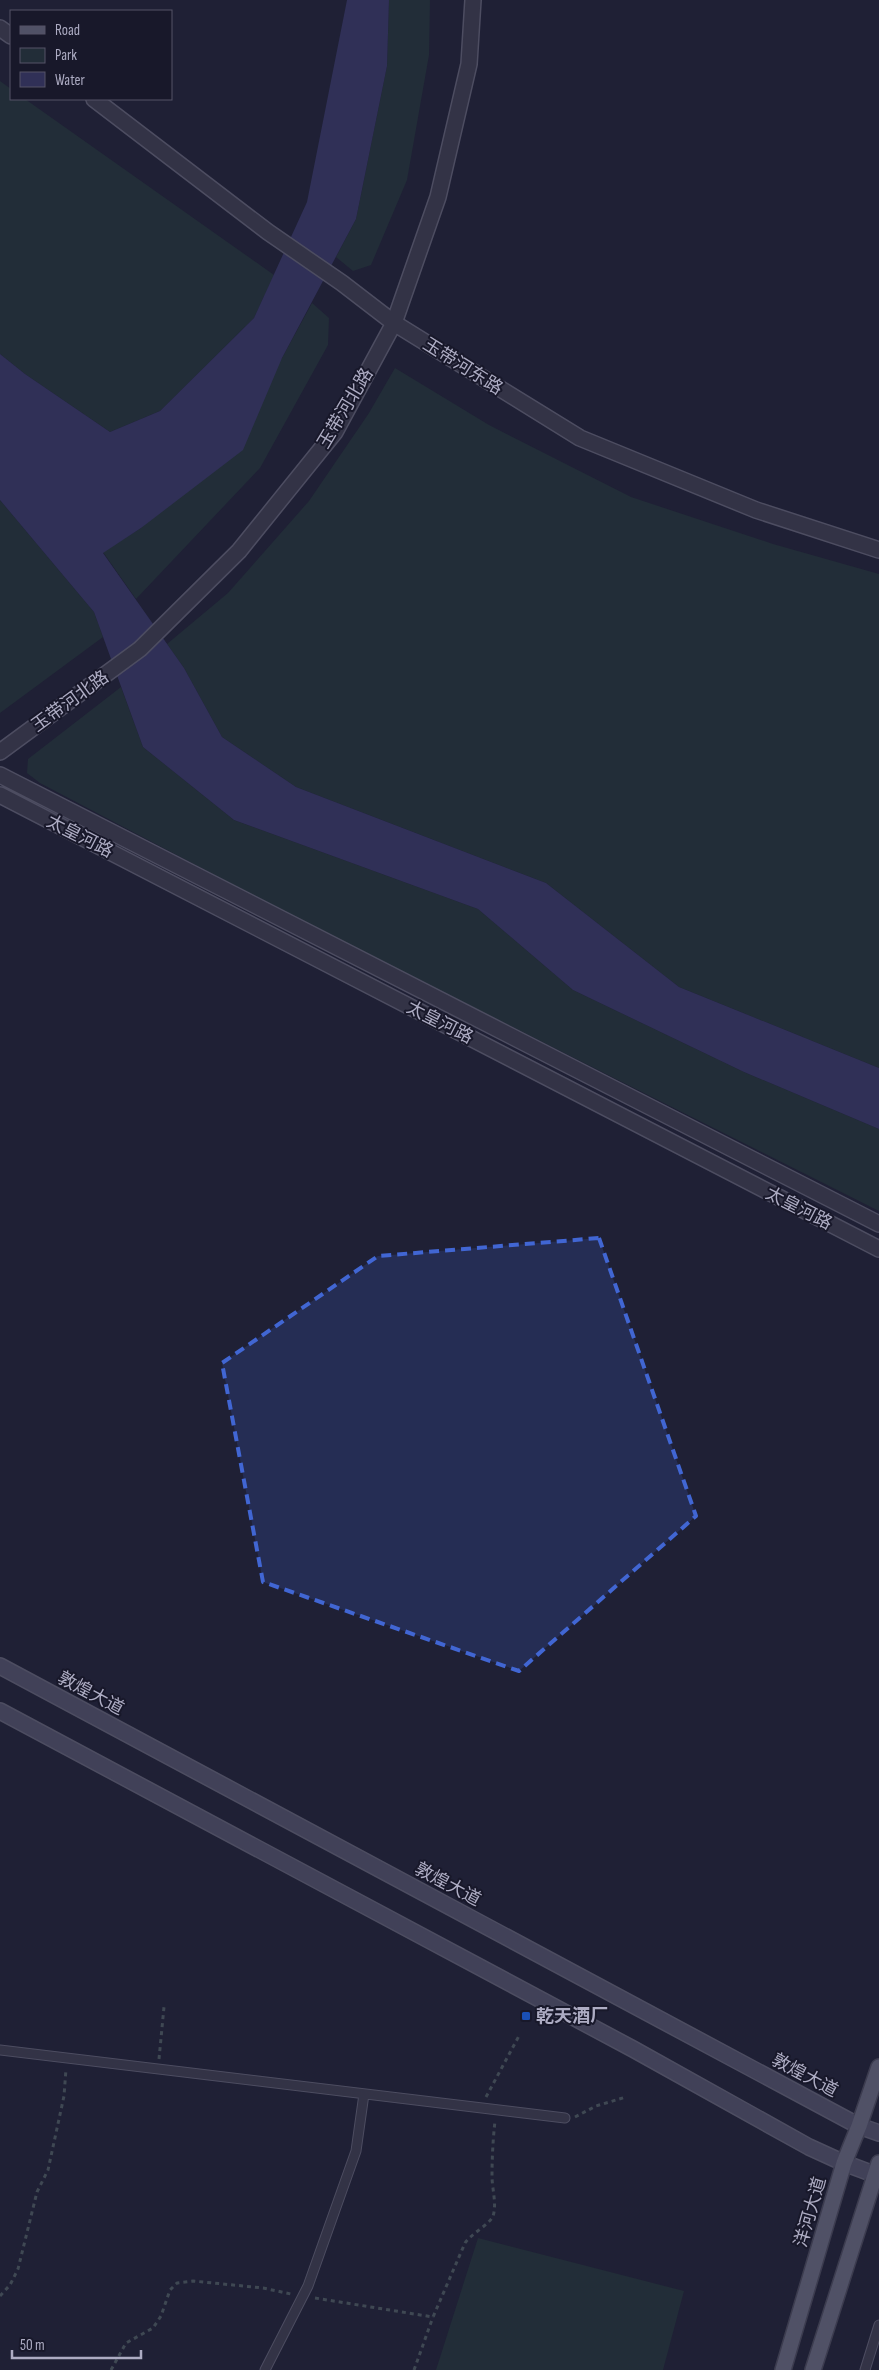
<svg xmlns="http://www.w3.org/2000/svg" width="879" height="2370" font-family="'Sofia Sans Condensed','Noto Sans SC',sans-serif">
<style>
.green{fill:#222d38}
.water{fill:#303057}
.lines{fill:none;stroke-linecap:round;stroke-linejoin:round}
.service-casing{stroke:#4d4d61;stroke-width:11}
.tertiary-casing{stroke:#4d4d61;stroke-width:18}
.secondary-casing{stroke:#4d4d61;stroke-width:18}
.primary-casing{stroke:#3c3c4f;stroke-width:18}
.path{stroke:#3f4853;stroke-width:3;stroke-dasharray:4 4;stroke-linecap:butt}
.service{stroke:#333346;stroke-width:9}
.tertiary{stroke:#333346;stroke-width:15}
.secondary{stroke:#414158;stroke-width:15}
.primary{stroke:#505166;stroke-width:15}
.marked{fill:#4166d3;fill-opacity:0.2;stroke:#4166d3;stroke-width:4;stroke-dasharray:10 6;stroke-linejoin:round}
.transit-dot{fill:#1a4fb4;stroke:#18182a;stroke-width:2}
.labels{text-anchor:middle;stroke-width:4;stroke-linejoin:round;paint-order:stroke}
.street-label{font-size:18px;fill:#adacc3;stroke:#18182a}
.poi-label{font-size:18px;font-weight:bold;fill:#adacc3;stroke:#18182a;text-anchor:start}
</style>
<rect width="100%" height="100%" fill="#1f2035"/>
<!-- green -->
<path class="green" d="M389 0H430L429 55 407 180 371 265 353 271 336 257 356 219 387 66Z
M0 81 11 89V99H25L274 275 254 318 160 411 110 432 25 374 0 354Z
M312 303 329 318 328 345 260 468 136 599 103 552 141 528 282 358Z
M395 368 489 425 631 497 773 544 879 574V1068L679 987 546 883 296 787 222 737 184 668 167 644 228 593 309 501 369 413Z
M0 500 94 612 103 637 0 713Z
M121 687 143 747 234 820 478 909 573 990 744 1072 879 1129V1211L327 934 40 783 27 773 28 759Z
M478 2238 684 2291 663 2370H436Z"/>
<!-- water -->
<path class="water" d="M347 0H389L387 66 356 219 282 358 243 450 141 528 103 553 184 668 222 737 296 787 546 883 679 987 879 1068V1129L744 1072 573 990 478 909 234 820 143 747 94 612 0 500V354L25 374 110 432 160 411 254 318 307 202Z"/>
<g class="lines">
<defs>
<path id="service" d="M0 2050 565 2118
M265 2370 308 2286 356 2151 364 2094
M865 2370 879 2325"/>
<path id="tertiary" d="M0 28 11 36
M94 99 268 232 342 283 394 323 580 438 756 510 879 550
M0 752 140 649 239 551 335 432 394 323 438 197 469 64 473 0
M0 775 879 1224
M0 795 879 1249"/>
<path id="secondary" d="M0 1666 859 2126 879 2133
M0 1711 633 2049 809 2147 844 2163 879 2176"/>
<path id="primary" d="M783 2370 844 2163 859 2126 879 2067
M813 2370 879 2163"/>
</defs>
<!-- service casing -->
<use href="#service" class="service-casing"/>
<!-- tertiary casing -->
<use href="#tertiary" class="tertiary-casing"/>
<!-- secondary casing -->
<use href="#secondary" class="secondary-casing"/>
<!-- primary casing -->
<use href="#primary" class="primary-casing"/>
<!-- path -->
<path class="path" d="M159 2059 164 2007
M486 2097 520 2034
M575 2117 596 2106 626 2097
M0 2296 10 2285 18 2269 37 2192 48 2170 64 2096 66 2069
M315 2298 433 2317 465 2243C472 2233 489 2225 493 2216 497 2204 492 2189 492 2176 492 2158 493 2139 495 2121
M111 2370 126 2343 153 2328 161 2316 170 2290 177 2283 193 2281 263 2288 291 2294
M414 2370 433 2317"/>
<!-- service -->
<use href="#service" class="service"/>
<!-- tertiary -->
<use href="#tertiary" class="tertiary"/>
<!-- secondary -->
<use href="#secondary" class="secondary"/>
<!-- primary -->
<use href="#primary" class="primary"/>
</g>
<!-- marked area -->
<path class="marked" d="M599 1238 696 1516 519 1671 263 1582 222 1363 378 1256Z"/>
<!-- markers -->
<rect class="transit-dot" x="521" y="2011" width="10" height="10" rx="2.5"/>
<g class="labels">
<!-- street labels -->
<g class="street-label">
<text transform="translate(463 366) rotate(32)" y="6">玉带河东路</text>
<text transform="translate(345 408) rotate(-59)" y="6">玉带河北路</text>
<text transform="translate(70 701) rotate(-36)" y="6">玉带河北路</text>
<text transform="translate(80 836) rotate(27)" y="6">太皇河路</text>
<text transform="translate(440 1022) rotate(27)" y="6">太皇河路</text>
<text transform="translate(799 1208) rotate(27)" y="6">太皇河路</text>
<text transform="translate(91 1693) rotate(28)" y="6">敦煌大道</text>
<text transform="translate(448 1884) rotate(28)" y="6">敦煌大道</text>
<text transform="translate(805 2075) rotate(28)" y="6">敦煌大道</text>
<text transform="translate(810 2212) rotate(-74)" y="6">洋河大道</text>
</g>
<!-- poi labels -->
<g class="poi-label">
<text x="536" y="2022">乾天酒厂</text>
</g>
</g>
<!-- legend -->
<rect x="10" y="10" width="162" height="90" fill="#18182a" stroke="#545367"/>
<rect x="20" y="26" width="25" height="8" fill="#505166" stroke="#545367"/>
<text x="55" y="35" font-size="15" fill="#adacc3">Road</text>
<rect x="20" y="48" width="25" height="15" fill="#222d38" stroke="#545367"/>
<text x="55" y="60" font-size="15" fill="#adacc3">Park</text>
<rect x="20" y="72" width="25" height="15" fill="#303057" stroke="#545367"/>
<text x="55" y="85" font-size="15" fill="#adacc3">Water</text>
<!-- scale -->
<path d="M12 2350v8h129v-8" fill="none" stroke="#adacc3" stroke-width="2.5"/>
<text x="20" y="2350" font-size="15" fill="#adacc3" stroke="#18182a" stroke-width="4" paint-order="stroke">50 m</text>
</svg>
